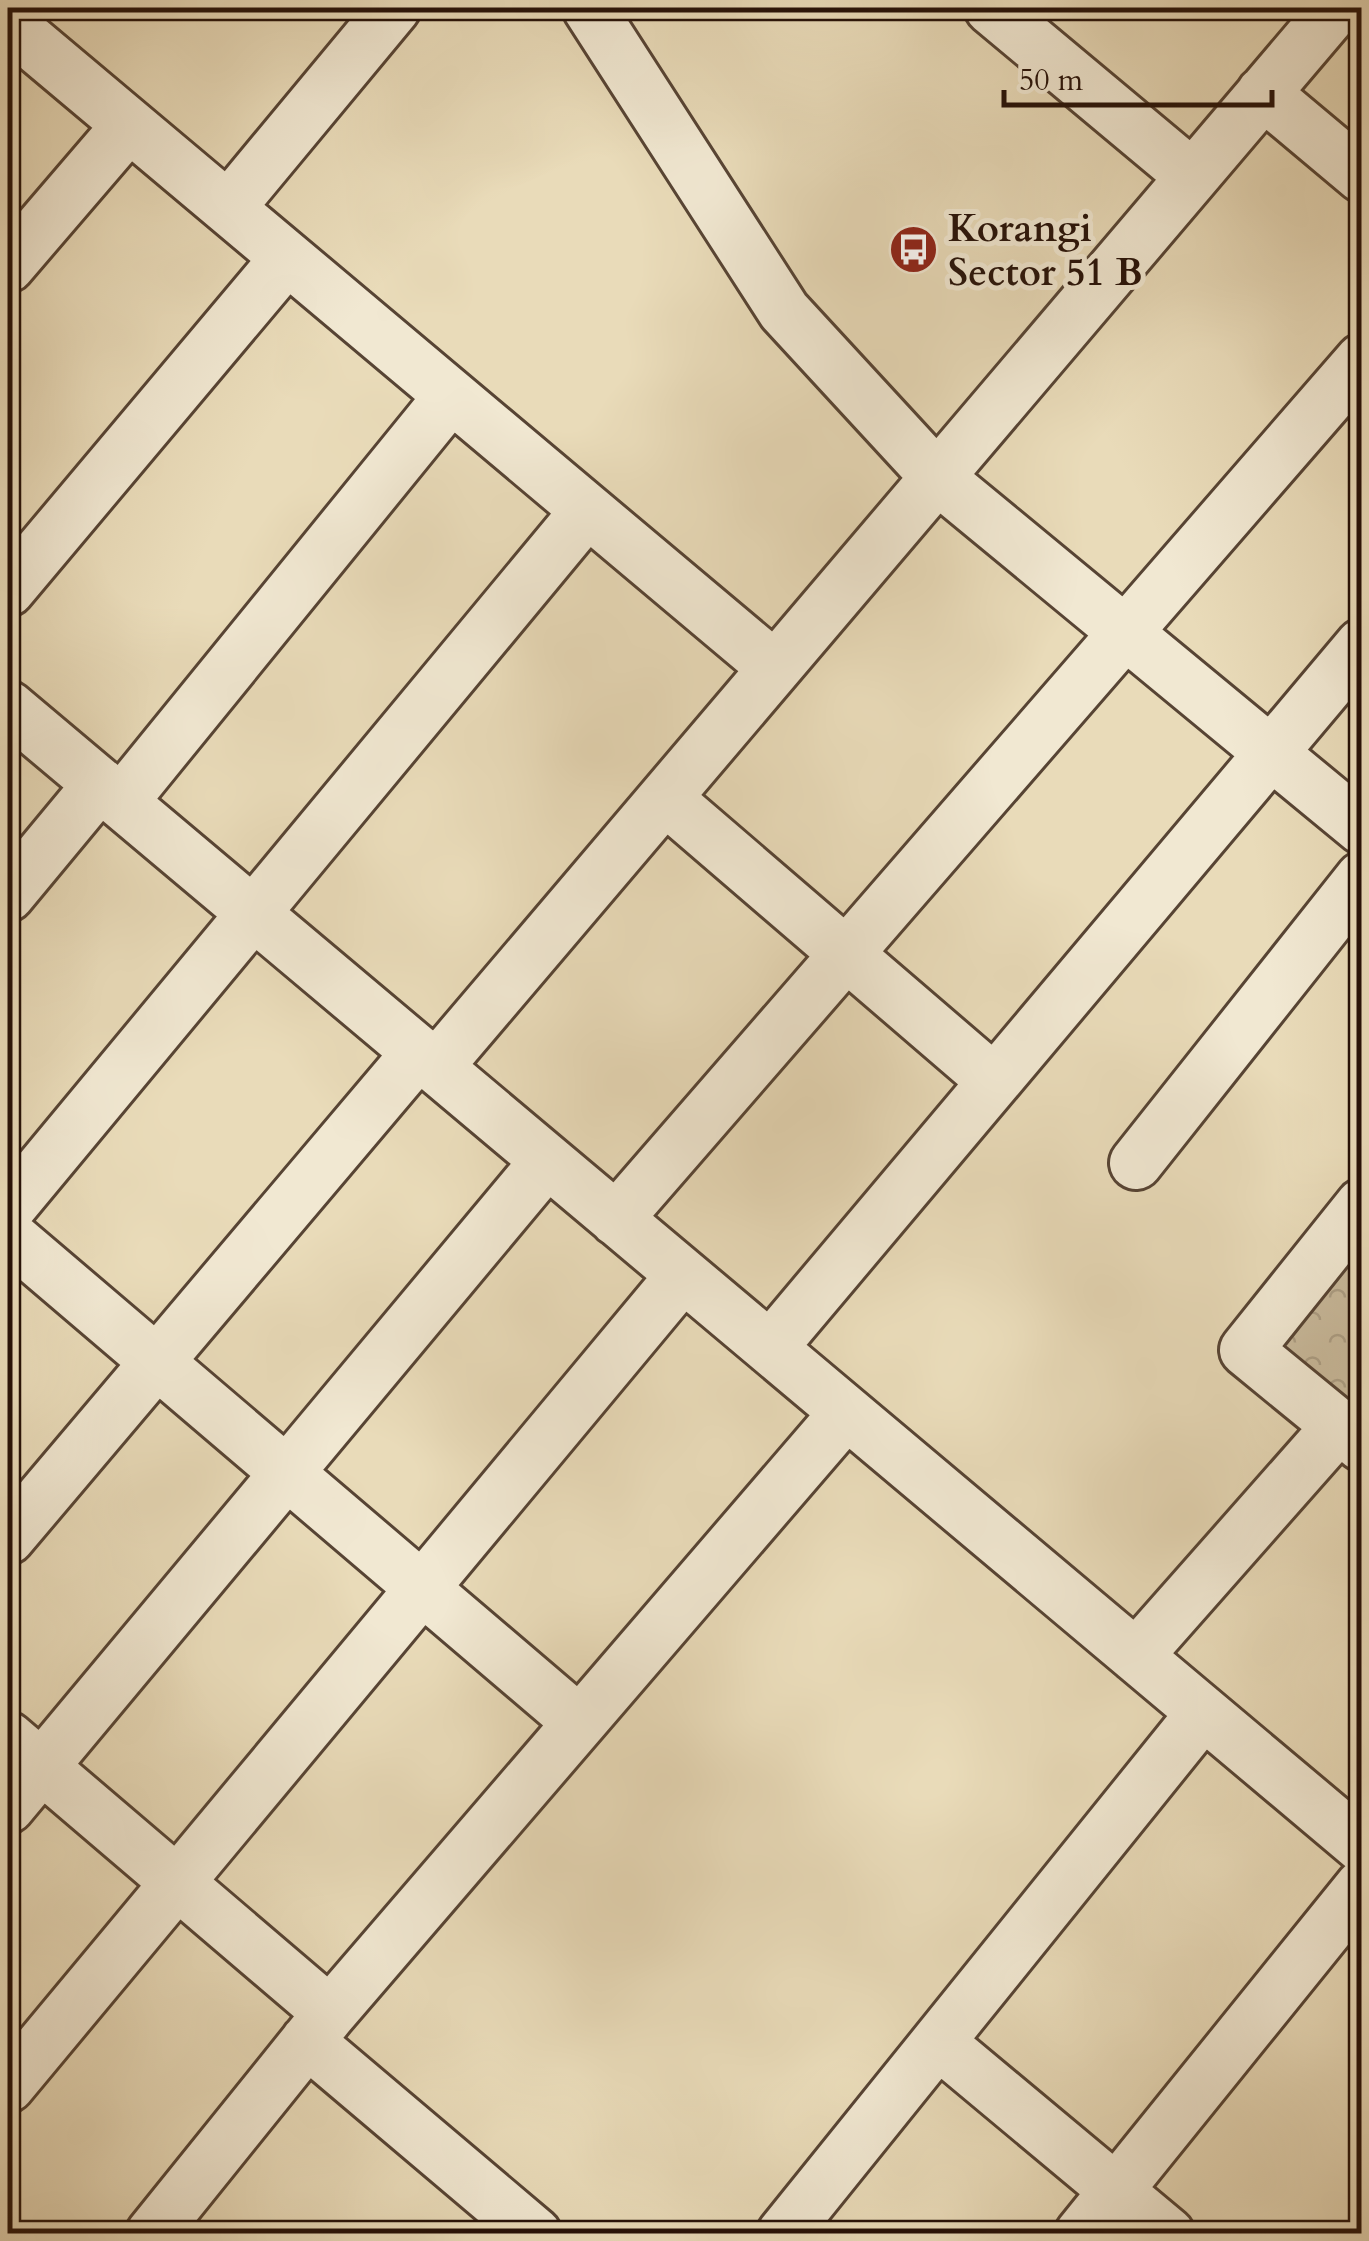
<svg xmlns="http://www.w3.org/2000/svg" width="1369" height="2241" font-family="Cardo,serif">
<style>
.park{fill:url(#park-crowns);stroke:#776552;stroke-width:2.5}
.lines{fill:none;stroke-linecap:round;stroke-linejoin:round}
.minor-casing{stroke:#574434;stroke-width:58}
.minor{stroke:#f1e8d2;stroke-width:52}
.labels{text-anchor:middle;stroke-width:10;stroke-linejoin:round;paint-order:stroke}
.poi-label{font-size:38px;font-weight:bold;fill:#261108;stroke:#f1e8d2;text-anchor:start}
</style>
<defs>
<pattern id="park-crowns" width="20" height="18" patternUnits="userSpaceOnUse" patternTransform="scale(2.5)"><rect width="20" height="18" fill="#c8b99b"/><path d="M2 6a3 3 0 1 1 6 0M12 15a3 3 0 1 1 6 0" fill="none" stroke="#ac9e84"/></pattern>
</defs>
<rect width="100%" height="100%" fill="#e9dbb9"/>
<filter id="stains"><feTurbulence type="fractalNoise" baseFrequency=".002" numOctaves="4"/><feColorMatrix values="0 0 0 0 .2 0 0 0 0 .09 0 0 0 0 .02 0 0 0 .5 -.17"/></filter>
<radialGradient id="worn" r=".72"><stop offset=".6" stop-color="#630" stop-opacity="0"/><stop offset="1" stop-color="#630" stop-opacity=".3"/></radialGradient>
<!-- park -->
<path class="park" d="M1361 1205V1445L1246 1350Z"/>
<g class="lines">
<defs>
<path id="minor" d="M589 8 784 311 937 477 1362 828
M991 8 1192 176
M8 23 775 668
M1263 93 1362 176
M228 208 394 8
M8 266 129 125
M8 590 287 258
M8 707 1362 1846
M665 798 994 1081
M121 802 451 396
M8 895 100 784
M436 1067 1336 8
M1136 1163 1362 878
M1362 1205 1246 1350 1362 1445
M8 1209 587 511
M616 1219 1362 360
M8 1235 579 1722
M770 1348 1362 645
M8 1538 419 1052
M1136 1656 1339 1426
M8 1738 330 2013
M8 1807 547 1161
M307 2041 535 2234
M938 2042 1168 2234
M8 2086 683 1275
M152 2234 330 2013 846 1413
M783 2234 1203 1713
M1081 2234 1362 1886"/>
</defs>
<!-- minor casing -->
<use href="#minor" class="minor-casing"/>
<!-- minor -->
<use href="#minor" class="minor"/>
</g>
<!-- icons -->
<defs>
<symbol id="bus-disc" viewBox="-11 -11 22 22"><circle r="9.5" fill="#8f2418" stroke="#f1e8d2"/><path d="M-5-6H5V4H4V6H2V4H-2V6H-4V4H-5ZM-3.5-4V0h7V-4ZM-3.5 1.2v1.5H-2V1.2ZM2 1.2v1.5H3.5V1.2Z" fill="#fff"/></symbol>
</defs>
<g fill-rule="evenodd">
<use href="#bus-disc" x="886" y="222" width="55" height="55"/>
</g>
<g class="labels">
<!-- poi labels -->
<g class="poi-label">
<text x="948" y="241">Korangi<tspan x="948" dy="44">Sector 51 B</tspan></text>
</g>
</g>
<!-- margin -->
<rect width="1369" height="2241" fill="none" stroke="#e9dbb9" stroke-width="40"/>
<rect x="10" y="10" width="1349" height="2221" fill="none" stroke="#261108" stroke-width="5"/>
<rect x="20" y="20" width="1329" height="2201" fill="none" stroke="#261108" stroke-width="2.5"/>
<!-- scale -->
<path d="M1004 90v15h268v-15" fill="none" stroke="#261108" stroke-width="5"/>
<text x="1019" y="90" font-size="30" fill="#261108" stroke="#f1e8d2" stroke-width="8" paint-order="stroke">50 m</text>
<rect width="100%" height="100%" filter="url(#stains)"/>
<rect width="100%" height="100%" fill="url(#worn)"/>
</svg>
